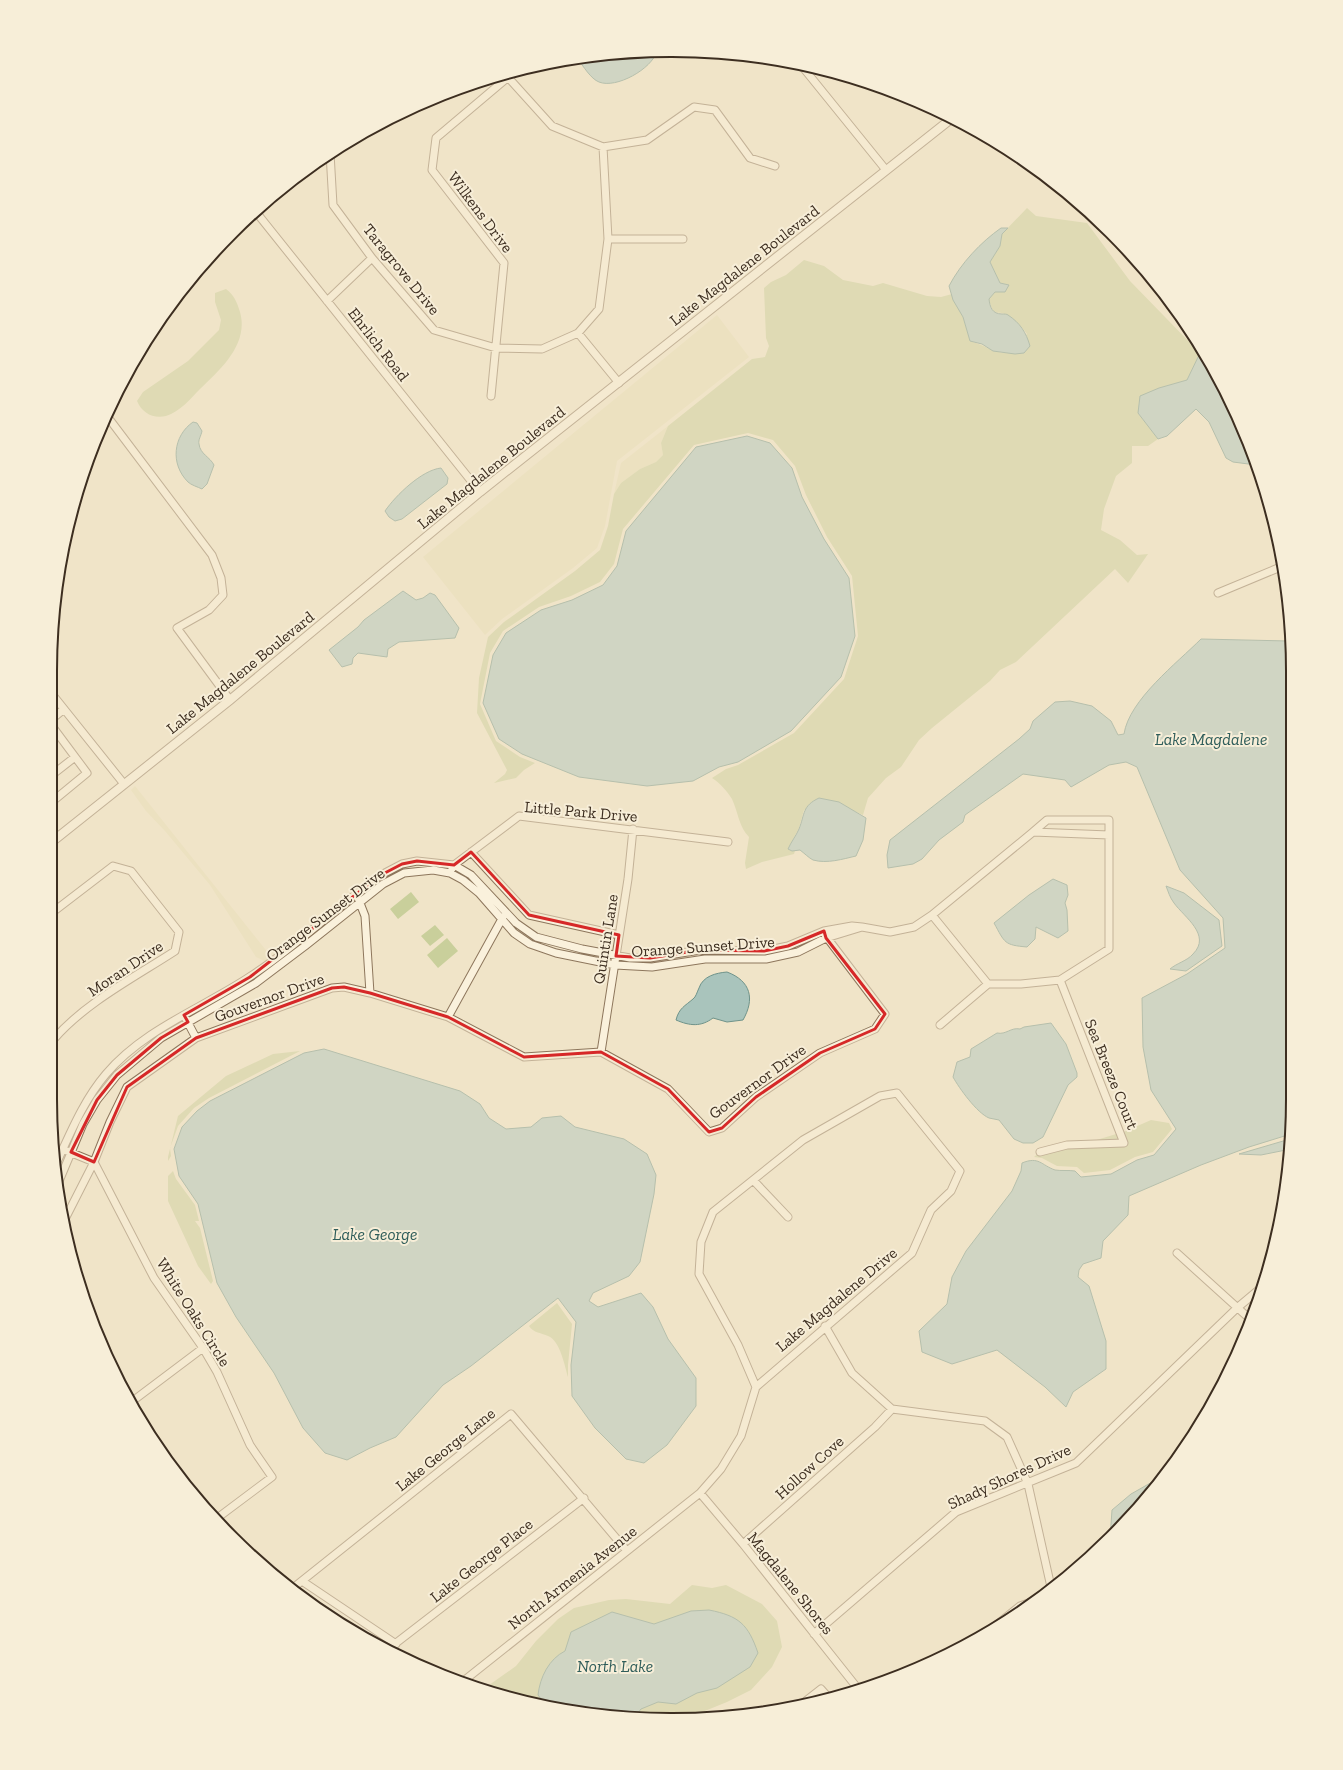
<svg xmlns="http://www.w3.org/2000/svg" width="1343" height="1770" font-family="'Zilla Slab',serif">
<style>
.farmland{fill:#e6deb5}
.green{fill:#c9cf9b}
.water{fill:#a9c4bc;stroke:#6f938a}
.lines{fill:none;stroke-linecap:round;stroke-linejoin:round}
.minor-casing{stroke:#8d765c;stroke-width:9}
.tertiary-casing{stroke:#8d765c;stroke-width:10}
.minor{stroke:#faf1dc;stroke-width:7}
.tertiary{stroke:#faf1dc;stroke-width:8}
.marked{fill:none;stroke:#d62828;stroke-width:3;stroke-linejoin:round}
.labels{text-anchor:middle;stroke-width:4;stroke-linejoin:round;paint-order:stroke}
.street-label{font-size:16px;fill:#3d2e20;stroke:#f7eed8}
.water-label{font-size:17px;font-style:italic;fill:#2f5d5a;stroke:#f7eed8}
.rim{fill:none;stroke:#3d2e20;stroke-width:2}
</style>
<rect width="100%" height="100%" fill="#f0e4c8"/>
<!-- farmland -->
<path class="farmland" d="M717 315 749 357 617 461 605 526 597 548 573 568 502 619 485 635 423 557Z
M668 426 661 443 663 455 656 462 640 469 621 483 614 494 621 463Z
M135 786 273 959 271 964 256 957 210 885 165 831 146 811 131 790Z"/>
<!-- green -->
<path class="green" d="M1027 208 1036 216 1087 223 1130 281 1200 353 1187 380 1159 388 1138 413 1158 439 1148 446H1132V463L1116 476 1104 509 1101 530 1120 540 1137 555 1148 554 1128 583 1115 569 1016 662 1000 670 990 681 932 728 919 740 901 767 886 778 868 798 863 815 843 806 839 802 804 810 799 828 788 849 795 851 794 854 762 862 746 869 745 863 749 837C739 827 738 812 732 799 727 791 720 783 712 778L726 769 738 765 794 733 844 679 858 636 852 576 827 537 806 495 795 466 773 440 748 433 694 445 623 529 614 564 600 582 571 596 539 607 503 631 490 653 480 704 496 741 520 757 535 763 524 770 516 778 494 783 505 774 507 770 477 713 479 678 488 637 504 622 575 571 600 550 608 526 614 494 621 483 640 469 656 462 663 455 661 443 668 426 752 359 765 357 769 346 766 338 764 288 771 282 786 275 804 260 824 266 843 280 873 286 883 283 927 296 941 297 952 294 963 317 970 341C983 344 993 353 1006 353L1027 334C1021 326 1016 321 1008 316 998 308 994 321 989 299L995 292 1009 285 1000 283 990 262 1000 246 1002 234Z
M226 289C234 295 237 302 240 312 249 344 221 369 200 389 191 398 180 412 166 416 153 419 142 413 137 401L143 392 188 361 219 330 221 320 215 302V293Z
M411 892 419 902 398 919 390 909Z
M435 925 444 935 430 946 421 936Z
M447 938 458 951 438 968 427 955Z
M300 1051 209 1098 194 1108 178 1126 170 1148 171 1156 168 1161V1157L178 1116 226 1076 273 1054Z
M1151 1120 1169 1123 1172 1129 1153 1152 1135 1157 1110 1170 1084 1173 1077 1167 1057 1166 1042 1158 1034 1157 1043 1149 1090 1142 1126 1131Z
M173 1171 176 1179 195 1205 199 1221H195L200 1228 213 1281 211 1284 198 1266 168 1201V1176Z
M557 1303 572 1324 568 1365V1377C565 1367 560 1340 548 1336 542 1333 533 1333 529 1326Z
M692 1585 712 1588 726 1585 762 1604 777 1621 782 1647 772 1667 751 1690 727 1702 685 1719H631L550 1708 482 1690 516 1666 536 1641 558 1619 574 1608 609 1600 626 1599 670 1604Z"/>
<!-- water -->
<path class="water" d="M657 51C652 69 616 89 599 82 591 79 583 66 578 59Z
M1001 228H1008L1002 234 1000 246 990 262 1000 283 1009 285 1005 292H995L989 299C990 307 992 314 1002 314 1004 314 1007 314 1008 315 1020 323 1026 332 1030 346L1024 353 1015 354 993 351 982 344 970 341 963 317 953 300 949 286C961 263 981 242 1001 228Z
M1200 353 1205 358 1246 434 1256 465 1233 462 1226 458 1209 422 1196 409 1167 436 1158 439 1138 413 1140 396 1159 388 1187 380Z
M193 422 197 423 202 431C201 436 198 440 199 444 200 454 210 457 214 465L207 484 202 489C198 487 191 485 188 482 170 464 173 436 193 422Z
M747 436 770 443 792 468 802 497 824 539 849 578 855 636 841 677 791 731 738 762 719 767 693 781 647 786 579 777 522 754 499 739 483 703 493 655 506 633 541 610 572 600 603 585 617 566 626 531 696 447Z
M441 468 448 478 447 484 402 519 395 521 389 517 385 511C396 495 422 470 441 468Z
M403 591 416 600 423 598 430 593 435 595 459 628 455 638 399 642 388 649 387 657 358 653 353 658 352 664 342 667 329 650 358 627 364 620Z
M1201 639 1288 641 1293 1098 1291 1134 1249 1147 1201 1165 1129 1196 1128 1215 1103 1241 1101 1258 1083 1264 1079 1270 1078 1277 1089 1286 1106 1341V1369L1073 1392 1066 1407 1045 1387 997 1350 952 1364 922 1352 919 1331 947 1304 952 1277 966 1251 1012 1191 1021 1171 1022 1163C1039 1156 1041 1165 1055 1170 1061 1171 1069 1170 1075 1171L1081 1177 1111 1174 1137 1160 1154 1155 1176 1129 1151 1090 1143 1047 1142 998 1187 974 1225 948 1223 918 1180 870 1137 767 1126 762 1109 765 1071 787 1065 780 1023 774 965 815 963 822 939 840 922 859 913 864 888 868 887 855 890 840 1019 739 1030 729 1033 721 1055 702 1070 701 1092 706 1111 721 1118 735 1124 734C1129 700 1177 663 1201 639Z
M819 798 839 802 866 818 863 840 856 856C843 859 827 864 813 860 809 858 804 853 800 850L792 851 788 849C791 842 796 836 799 829 805 814 802 806 819 798Z
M1053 879 1067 885 1068 895 1065 903 1067 910 1068 931 1058 938 1036 927 1035 939 1027 947C1004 945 1005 943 994 923L1029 895Z
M1166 886 1184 893 1219 920 1222 946 1186 971 1170 969C1177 963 1187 961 1193 954 1212 935 1184 917 1174 903 1170 898 1168 891 1166 886Z
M727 972C751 981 755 999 743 1020L727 1022 713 1018C701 1027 690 1026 676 1020 679 1008 685 1006 693 999 696 997 697 992 699 988 703 976 716 973 727 972Z
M1051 1023 1066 1044 1077 1073V1077L1068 1085 1043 1137 1033 1143H1023L1014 1139 999 1120C996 1119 992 1119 989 1118 977 1113 959 1088 953 1077L957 1062 970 1057 971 1049 997 1033C1006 1035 1011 1027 1020 1029L1024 1027Z
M324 1049 460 1091 480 1104 489 1118 506 1129 531 1127 542 1118 561 1116 575 1127 624 1139 647 1154 656 1175 654 1194 640 1262 629 1276 593 1293 589 1301 598 1307 641 1293 653 1307 668 1339 696 1378V1406L667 1445 644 1463 626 1459 595 1428 572 1396 571 1365 576 1322 558 1298 471 1366 443 1385 396 1437 370 1448 347 1460 325 1453 303 1428 274 1373 236 1317 217 1283 198 1204 179 1176 174 1149 182 1127 197 1111 210 1101 304 1053Z
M1290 1139V1148L1286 1150 1261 1155 1239 1154Z
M1161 1477 1111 1538 1110 1539 1112 1510 1131 1494Z
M709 1610C739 1616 748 1624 758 1653L750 1667 717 1688 697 1693 676 1704 658 1702 641 1709 633 1719 550 1708 545 1707V1704L538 1695C540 1677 549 1659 565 1651L571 1632 612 1612 654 1624 691 1611Z"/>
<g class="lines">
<defs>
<path id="minor" d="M801 65 886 170
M506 75 552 126 603 147 647 140 694 107 715 110 750 158 775 166
M330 153 333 205 372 258 434 330 496 348 542 349 578 333 599 309 608 239 603 147
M256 212 480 492
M608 239H683
M327 301 372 258
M578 333 619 383
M491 396 504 263 432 170 436 138 507 78
M107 416 212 555 221 578 223 595 209 610 177 628 230 700
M1218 593 1283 566
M52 694 124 784
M52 719 64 709
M52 726 87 773 53 801
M52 775 75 757
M471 852 529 915 619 935
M452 869 454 865 519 816 728 842
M358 898 365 916 370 993
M53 912 113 866 131 871 179 932 175 951C135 977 85 1003 54 1039
M932 915 988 984
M862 927 890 932 914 927 932 915 1033 832
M448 1017 503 917
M186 1019 196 1038
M940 1025 988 984H1021L1060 980 1109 949V820H1047L1033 832 1109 835
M601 1052 628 879 633 829
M67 1151 94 1162
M1040 1152 1067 1145 1124 1143 1060 980
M94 1162 154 1278 203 1348 217 1372 250 1445 272 1477 216 1519
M55 1166C70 1134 83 1101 106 1074 144 1029 203 1008 251 976 291 950 327 916 365 887L381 875 402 864 417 861 454 865 471 875 516 923 536 937 582 949 630 958H650L700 950 764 951 788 946 824 931 852 926 862 927 826 938 798 952 766 959H705L652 967 615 965 556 953 530 944 514 933 479 893 463 880 450 873 433 870 404 873 383 884 305 946 256 983 161 1038 117 1075 97 1100 83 1124 57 1186
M753 1180 788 1217
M64 1221 94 1162 110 1122 127 1087 196 1038 332 988 344 987 370 993 448 1017 524 1057 601 1052 668 1089 709 1132 722 1128 756 1097 820 1053 875 1029 885 1014 825 935
M1177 1253 1251 1320
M825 1326 852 1373 892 1409 985 1421 1007 1437 1028 1484 1051 1587
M130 1403 203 1348
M700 1493 743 1544 859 1690
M743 1544 875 1427 892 1409
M302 1581 396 1644
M293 1588 511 1414 627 1551
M989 1631 1020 1606 1034 1601
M814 1634 956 1512 1076 1463 1237 1308 1262 1287
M387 1650 584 1498
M461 1683 700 1493 721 1469 741 1436 756 1387 912 1253 931 1210 951 1191 960 1171 897 1093 880 1096 803 1140 713 1212 701 1242 699 1274 738 1345 756 1387
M798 1707 821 1689 829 1698"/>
<path id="tertiary" d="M53 841 230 700 480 492 951 119"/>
</defs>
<!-- minor casing -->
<use href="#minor" class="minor-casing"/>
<!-- tertiary casing -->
<use href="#tertiary" class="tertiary-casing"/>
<!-- minor -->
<use href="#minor" class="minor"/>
<!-- tertiary -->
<use href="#tertiary" class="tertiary"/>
</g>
<!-- marked area -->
<path d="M0 0H1343V1770H0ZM471 852 529 915 619 935 616 956 650 958 700 950 764 951 788 946 824 931 826 938 885 1014 875 1029 820 1053 756 1097 722 1128 709 1132 668 1089 601 1052 524 1057 448 1017 370 993 344 987 332 988 196 1038 127 1087 94 1162 71 1152 97 1100 117 1075 161 1038 188 1022 184 1015 250 977 381 875 402 864 417 861 454 865Z" fill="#f0e4c8" fill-opacity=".55" fill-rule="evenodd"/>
<path class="marked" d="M471 852 529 915 619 935 616 956 650 958 700 950 764 951 788 946 824 931 826 938 885 1014 875 1029 820 1053 756 1097 722 1128 709 1132 668 1089 601 1052 524 1057 448 1017 370 993 344 987 332 988 196 1038 127 1087 94 1162 71 1152 97 1100 117 1075 161 1038 188 1022 184 1015 250 977 381 875 402 864 417 861 454 865Z"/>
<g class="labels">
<!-- street labels -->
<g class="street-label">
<text transform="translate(481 212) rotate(53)" y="6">Wilkens Drive</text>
<text transform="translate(744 265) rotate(-38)" y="6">Lake Magdalene Boulevard</text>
<text transform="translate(402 269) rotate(51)" y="6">Taragrove Drive</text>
<text transform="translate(379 344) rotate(52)" y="6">Ehrlich Road</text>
<text transform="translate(491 467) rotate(-39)" y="6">Lake Magdalene Boulevard</text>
<text transform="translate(240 672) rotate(-39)" y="6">Lake Magdalene Boulevard</text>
<text transform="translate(581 811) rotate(5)" y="6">Little Park Drive</text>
<text transform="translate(325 914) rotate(-37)" y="6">Orange Sunset Drive</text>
<text transform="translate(605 939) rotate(-81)" y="6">Quintin Lane</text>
<text transform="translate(703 946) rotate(-4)" y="6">Orange Sunset Drive</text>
<text transform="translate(125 968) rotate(-34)" y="6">Moran Drive</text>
<text transform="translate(269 997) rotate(-20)" y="6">Gouvernor Drive</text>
<text transform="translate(1112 1074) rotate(68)" y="6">Sea Breeze Court</text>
<text transform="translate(757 1081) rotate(-36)" y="6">Gouvernor Drive</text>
<text transform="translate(836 1299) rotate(-40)" y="6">Lake Magdalene Drive</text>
<text transform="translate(194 1312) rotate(58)" y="6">White Oaks Circle</text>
<text transform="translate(445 1449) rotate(-39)" y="6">Lake George Lane</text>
<text transform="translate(809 1467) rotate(-42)" y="6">Hollow Cove</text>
<text transform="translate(1009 1476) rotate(-25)" y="6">Shady Shores Drive</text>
<text transform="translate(481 1560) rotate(-38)" y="6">Lake George Place</text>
<text transform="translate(572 1577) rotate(-38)" y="6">North Armenia Avenue</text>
<text transform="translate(791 1583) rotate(51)" y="6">Magdalene Shores</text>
</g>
<!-- water labels -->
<g class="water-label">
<text x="1211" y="745">Lake Magdalene</text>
<text x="375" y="1240">Lake George</text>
<text x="615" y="1672">North Lake</text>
</g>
</g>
<!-- crop -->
<path d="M0 0H1343V1770H0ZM671 57H672A614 614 0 0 1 1286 671V1099A614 614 0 0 1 672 1713H671A614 614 0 0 1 57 1099V671A614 614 0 0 1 671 57Z" fill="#f7eed8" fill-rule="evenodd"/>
<path class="rim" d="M671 57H672A614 614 0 0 1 1286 671V1099A614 614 0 0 1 672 1713H671A614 614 0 0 1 57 1099V671A614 614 0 0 1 671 57Z"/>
</svg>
